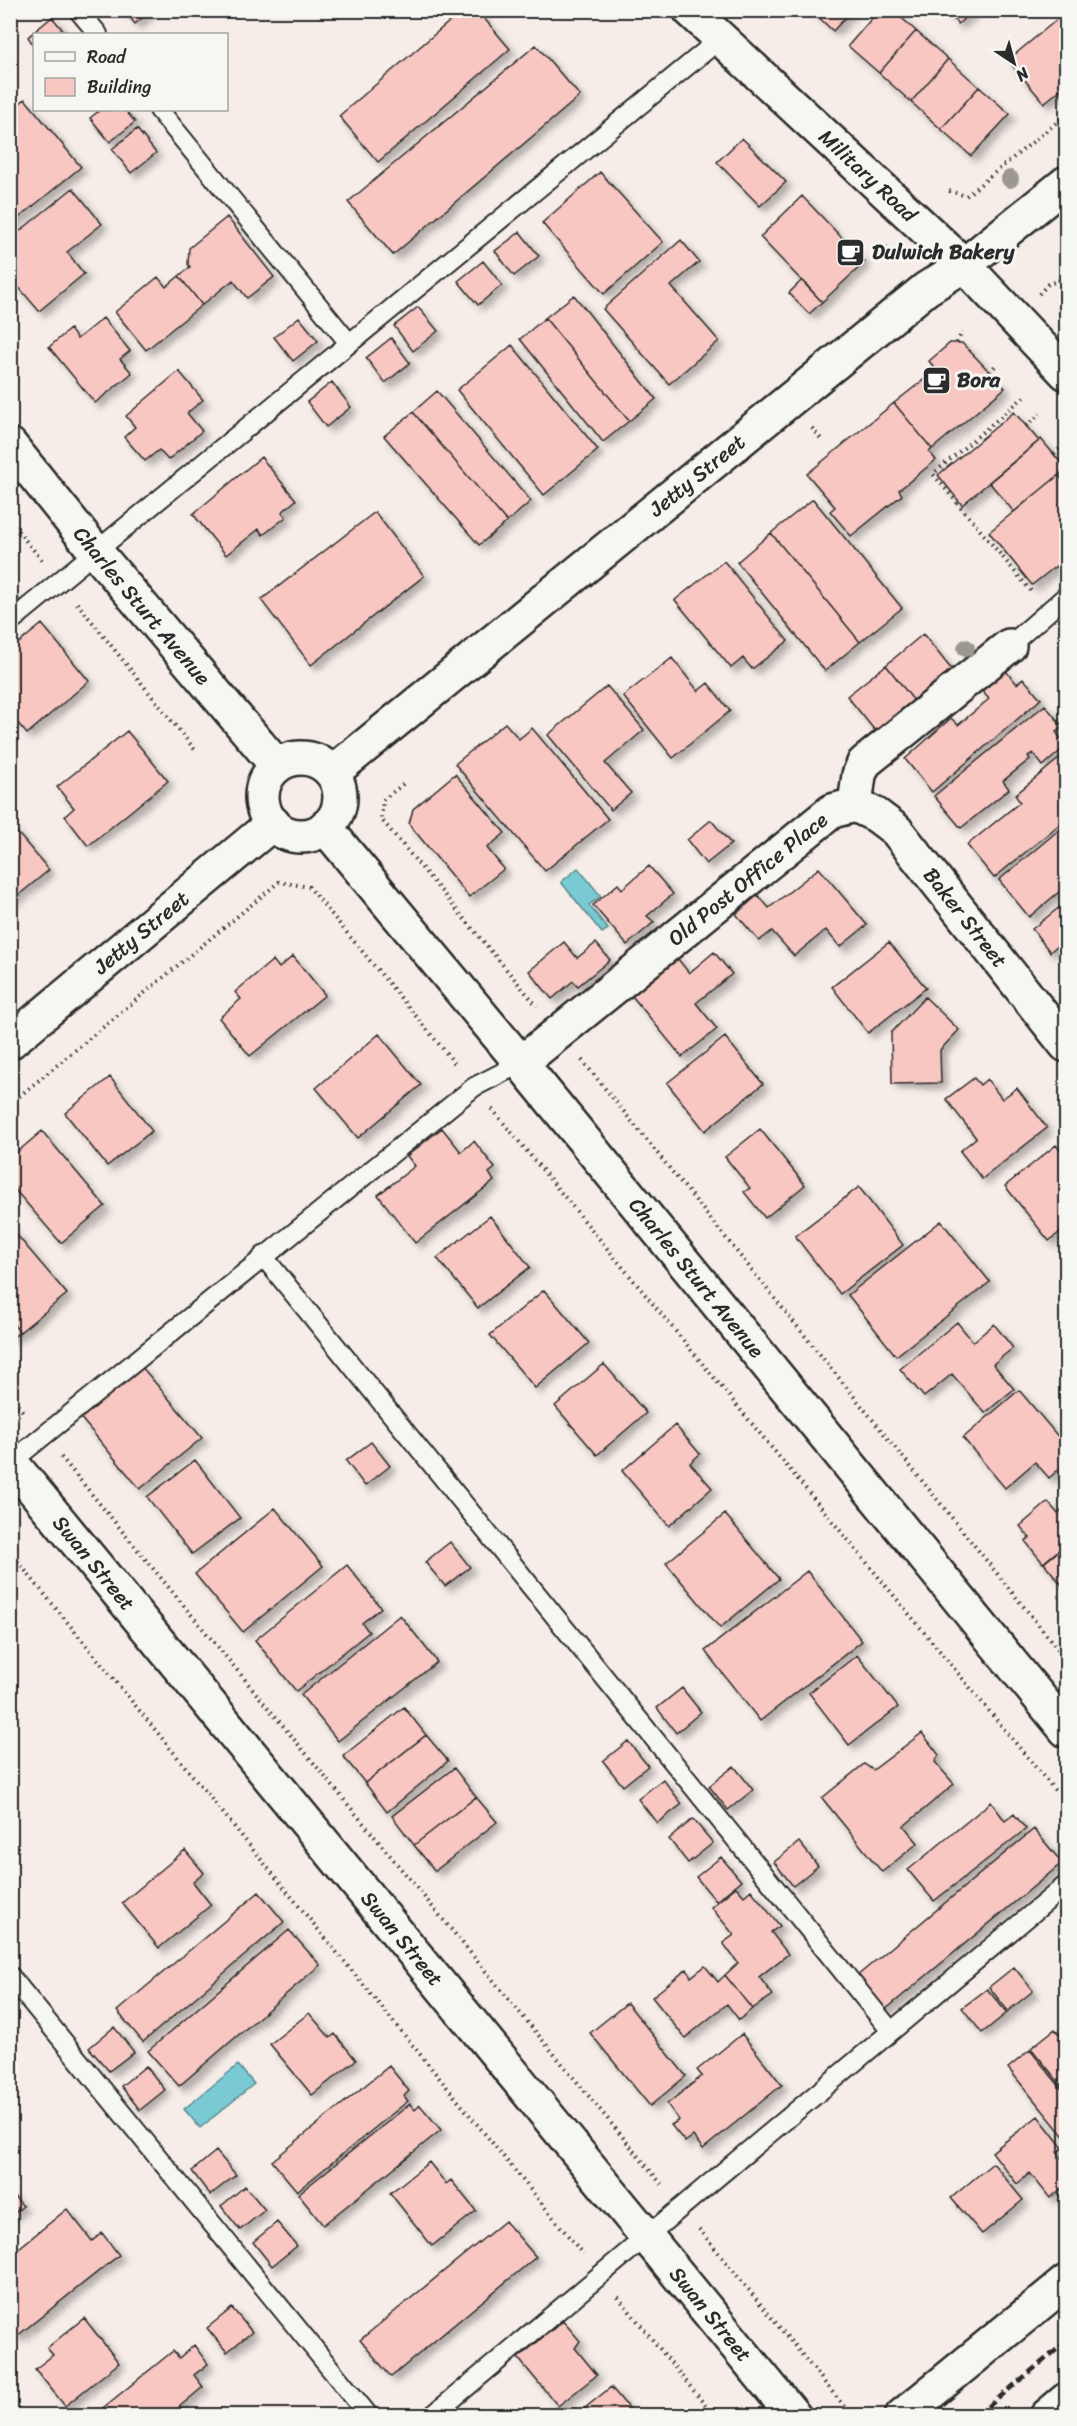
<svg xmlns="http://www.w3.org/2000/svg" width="1077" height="2426" font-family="Sriracha,sans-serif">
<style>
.water{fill:#79cad2;stroke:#5a8a8f;stroke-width:1.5}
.building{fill:#f8c7c2;stroke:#2b2b2b;stroke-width:1.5;filter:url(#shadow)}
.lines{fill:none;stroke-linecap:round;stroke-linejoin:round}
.service-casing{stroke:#2b2b2b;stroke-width:22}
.minor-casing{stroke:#2b2b2b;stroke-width:38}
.tertiary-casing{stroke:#2b2b2b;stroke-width:38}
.secondary-casing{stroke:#2b2b2b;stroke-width:38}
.path{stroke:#2b2b2b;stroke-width:4;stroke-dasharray:1.5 4.5;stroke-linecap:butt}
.service{stroke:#f6f6f2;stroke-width:18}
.minor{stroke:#f6f6f2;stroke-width:33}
.tertiary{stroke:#f6f6f2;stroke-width:33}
.secondary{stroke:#f6f6f2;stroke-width:33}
.rail{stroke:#2b2b2b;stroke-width:4.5;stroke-dasharray:9 4.5;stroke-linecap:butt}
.tree{fill:#9b998d}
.labels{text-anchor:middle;stroke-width:6;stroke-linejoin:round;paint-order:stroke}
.street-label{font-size:21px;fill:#2b2b2b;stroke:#f6f6f2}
.poi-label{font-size:21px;font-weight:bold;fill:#2b2b2b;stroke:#f6f6f2;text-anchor:start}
</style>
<defs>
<filter id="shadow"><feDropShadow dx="5.5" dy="5.5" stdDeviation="3" flood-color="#0004"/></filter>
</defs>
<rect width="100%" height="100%" fill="#f6ede8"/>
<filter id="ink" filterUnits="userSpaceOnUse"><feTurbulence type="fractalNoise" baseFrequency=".0167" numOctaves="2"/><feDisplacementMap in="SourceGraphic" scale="12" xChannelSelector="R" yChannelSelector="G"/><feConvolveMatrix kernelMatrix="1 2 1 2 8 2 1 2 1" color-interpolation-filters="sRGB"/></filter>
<g filter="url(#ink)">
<!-- water -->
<path class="water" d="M578 868 601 896 589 905 608 929 602 933 561 882Z
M238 2065 254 2084 200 2128 184 2109Z"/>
<!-- building -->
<path class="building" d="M124 10H151L135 24Z
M463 10H477L510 49 378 162 339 116Z
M811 10H852L833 31Z
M879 10H893L916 31 879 73 848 46Z
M946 10H974L958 24Z
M1066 12V85L1044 103 1008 60Z
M52 17 66 34H34V46L28 37Z
M916 31 948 59 911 102 879 73Z
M536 45 580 96 393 255 348 202Z
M948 59 979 87 941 129 911 102Z
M979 87 1010 114 971 156 941 129Z
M25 99 81 167 10 225V111Z
M100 110H125L135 122 110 142 90 118Z
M137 129 156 153 131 173 112 149Z
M742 138 786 182 760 206 717 162Z
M600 172 663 242 604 294 542 223Z
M73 188 102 224 67 252 84 274 39 311 10 277V239Z
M802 196 865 262 822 302 760 237Z
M227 217 274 277 247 298 233 280 202 305 179 276 190 267 188 264 189 248Z
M520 232 539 256 514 276 495 251Z
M681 240 699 262 671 286 719 341 669 384 603 309Z
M483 261 502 285 478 305 458 281Z
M179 276 202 305 146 350 115 312 158 277 166 287Z
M802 280 822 302 809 314 789 293Z
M574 295 656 399 629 421 545 318Z
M418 307 438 331 413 351 394 326Z
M299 317 318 341 293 361 274 337Z
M103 318 130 351 120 359 132 373 95 403 49 347 70 329 77 339Z
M545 318 629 421 603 442 520 339Z
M391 338 410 363 385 383 366 358Z
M950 343H962L1005 388 932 449 894 403 936 370 929 361Z
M512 345 598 450 544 495 457 390Z
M179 371 203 400 187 413 202 431 168 460 159 450 145 461 124 437 135 427 126 416Z
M332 382 351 407 326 427 307 402Z
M437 391 531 501 507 522 413 412Z
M894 403 932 449 929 452 936 460 899 490 902 495 851 536 830 511 835 507 807 474Z
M413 412 507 522 479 545 384 436Z
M1014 412 1039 441 962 505 938 475Z
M1041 439 1066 469 1014 512 989 482Z
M261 457 296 500 282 512 286 517 263 535 259 529 226 555 193 514Z
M1059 475 1066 485V558L1032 585 989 532Z
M813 499 902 608 860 642 771 533Z
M375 512 424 576 311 665 261 600Z
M771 533 860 642 825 671 737 562Z
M724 561 788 641 752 669 743 658 731 668 675 600Z
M10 591 19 600 10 607Z
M42 624 89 681 27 734 10 714V650Z
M923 634 952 670 914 701 886 665Z
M672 658 698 691 708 683 730 711 673 758 623 696Z
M886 665 914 701 876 732 847 696Z
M1005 670 1017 684 1023 678 1041 699 932 792 905 759 951 718 958 725 989 699 981 690Z
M607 686 644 730 605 763 631 793 611 810 548 735Z
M1045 705 1063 727 1056 732 1066 746 1043 766 1033 753 1028 756 1030 759 1003 781 1009 789 961 828 934 796Z
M505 723 519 739 532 728 608 819 545 871 455 764Z
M127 731 168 781 88 846 65 816 74 808 57 787Z
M1066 753V819L994 878 967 845 1020 802 1015 795Z
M455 774 505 833 487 848 504 869 469 897 409 824 413 809Z
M711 820 731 844 706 864 687 840Z
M10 824 49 870 10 902Z
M1066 824V886L1029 917 999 880Z
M649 866 673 894 647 916 654 922 627 945 593 905 618 884 622 889Z
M819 868 867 925 840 947 826 930 794 956 772 931 759 941 736 914 758 895 769 908Z
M1066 902V938L1050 952 1032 929Z
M564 942 577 958 596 943 610 960 578 986 573 981 552 999 529 971Z
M889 942 926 988 868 1033 832 987Z
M714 952 732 974 696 1003 717 1029 682 1057 628 991 674 954 689 973Z
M293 956 325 995 250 1056 219 1018 241 999 235 992 273 960 279 968Z
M925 997 959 1030 940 1050 941 1083 892 1084 891 1033Z
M379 1034 421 1085 358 1138 316 1088Z
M725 1037 763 1084 705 1131 667 1083Z
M110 1077 152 1131 107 1166 65 1113Z
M974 1078 980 1085 987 1079 1002 1099 1017 1088 1047 1128 982 1179 960 1151 976 1138 946 1099Z
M442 1128 461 1152 474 1141 495 1168 489 1173 494 1181 415 1243 378 1195 415 1166 407 1156Z
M760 1129 805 1185 765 1218 744 1192 750 1188 725 1157Z
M42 1131 105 1206 61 1243 10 1184V1158Z
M1056 1145 1066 1158V1227L1049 1241 1005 1186Z
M859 1187 903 1245 840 1294 795 1236Z
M490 1216 530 1267 478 1308 437 1258Z
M941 1221 990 1282 896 1356 848 1295Z
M10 1227 67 1294 20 1332 10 1321Z
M544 1290 589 1343 535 1388 490 1335Z
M10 1321 20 1332 10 1339Z
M957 1322 973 1342 994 1324 1013 1348 993 1364 1014 1389 985 1413 952 1374 924 1397 900 1369Z
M604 1364 646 1413 597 1455 555 1406Z
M141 1366 202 1438 140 1489 80 1417Z
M1019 1390 1066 1446V1463L1049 1478 1035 1462 1005 1488 963 1438Z
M675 1425 700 1454 690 1463 712 1488 669 1526 622 1471Z
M371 1442 390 1466 365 1486 346 1461Z
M195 1460 240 1518 192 1554 147 1497Z
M1048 1502 1058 1514 1066 1507V1544L1043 1563 1025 1541 1030 1538 1020 1526Z
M275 1508 323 1566 243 1632 195 1574Z
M725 1514 779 1579 720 1628 666 1563Z
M450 1542 470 1567 445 1586 425 1562Z
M1066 1545V1583L1062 1585 1044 1563Z
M347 1565 381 1608 362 1623 369 1632 296 1691 255 1640Z
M807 1571 862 1641 760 1721 705 1651Z
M400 1615 437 1662 338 1741 301 1695Z
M857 1655 898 1707 849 1745 809 1693Z
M682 1688 701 1712 676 1733 657 1708Z
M404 1707 426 1735 365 1783 343 1756Z
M922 1733 939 1755 935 1762 954 1784 904 1826 918 1843 882 1872 822 1798 864 1764 873 1770Z
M426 1735 448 1761 387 1812 365 1783Z
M628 1741 648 1766 623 1786 603 1761Z
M734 1766 753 1790 728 1810 709 1786Z
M454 1768 476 1797 414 1845 392 1816Z
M663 1779 682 1804 657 1823 638 1799Z
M476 1797 497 1822 435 1871 414 1845Z
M991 1802 1005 1821 1014 1814 1026 1829 934 1901 908 1870Z
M693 1819 713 1843 688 1863 669 1839Z
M1034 1829 1062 1863 885 2010 857 1976Z
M799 1842 818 1866 793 1886 774 1862Z
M185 1850 204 1873 193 1882 211 1905 159 1948 122 1903Z
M721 1857 741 1881 716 1901 696 1877Z
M736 1887 744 1896 751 1890 780 1926 771 1932 788 1954 759 1977 773 1995 752 2009 725 1975 738 1963 723 1943 734 1935 711 1907Z
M259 1892 284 1922 143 2042 117 2011Z
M289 1930 320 1965 179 2086 148 2051Z
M705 1966 718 1982 725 1975 752 2009 739 2020 727 2004 685 2038 652 1997 687 1969 691 1977Z
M1014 1967 1033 1991 1008 2011 989 1987Z
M987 1989 1007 2013 982 2033 962 2008Z
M627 2003 686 2076 650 2106 590 2033Z
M309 2013 330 2038 335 2034 356 2060 312 2095 270 2044Z
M114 2027 134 2052 109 2071 89 2048Z
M1055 2029 1066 2043V2091L1031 2048Z
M742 2034 782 2085 703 2149 693 2136 685 2142 671 2125 679 2120 667 2104 702 2076 697 2070Z
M1030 2050 1066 2094V2139L1008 2068Z
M146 2066 165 2090 140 2110 121 2086Z
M389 2066 409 2091 404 2096 408 2101 297 2191 272 2161Z
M410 2104 415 2110 420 2105 441 2130 323 2225 298 2194Z
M1038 2116 1063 2148 1057 2152 1066 2164V2185L1050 2198 1030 2173 1017 2184 992 2152Z
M216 2151 236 2175 210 2195 192 2171Z
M429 2162 446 2184 451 2180 476 2211 432 2246 390 2193Z
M993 2163 1023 2200 982 2234 951 2198Z
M245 2186 265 2210 240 2230 221 2206Z
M10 2192 23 2206 10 2217Z
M67 2209 92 2241 102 2233 119 2255 17 2336 10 2329V2248L14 2252Z
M505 2221 536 2257 391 2377 360 2340Z
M277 2222 297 2246 272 2266 253 2242Z
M232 2308 252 2332 227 2352 207 2328Z
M84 2318 119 2363 65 2406 35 2369 53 2355 47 2348Z
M563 2321 580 2341 575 2348 597 2375 558 2406 518 2358Z
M194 2345 208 2364 194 2375 203 2387 179 2407 184 2413 180 2416H93L173 2351 179 2358Z
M611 2387 635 2416H575Z"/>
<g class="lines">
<defs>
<path id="service" d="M78 10 98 34
M159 110 349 343
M10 622 720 39
M1009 646 1066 596
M263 1256 891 2031
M10 1463 474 1087 521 1063
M10 1976 369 2416
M432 2416 1066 1885"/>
<g id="minor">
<path id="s1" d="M10 445 96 552 277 766"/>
<path id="s2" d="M855 805 876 815 896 830 1066 1045"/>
<path d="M855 805 859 775 864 763 1009 646"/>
<path id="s3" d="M325 827 521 1063 1066 1730"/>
<path id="s4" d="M521 1063 832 811 855 805"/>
<path id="s5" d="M10 1461 794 2416"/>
<path d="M902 2416 1066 2282"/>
<path d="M1047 2416 1066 2400"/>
</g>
<g id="tertiary">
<circle cx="301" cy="797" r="39"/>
<path id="s6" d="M332 773 926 289 964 265 1066 183"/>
<path id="s7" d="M10 1042 273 823"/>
</g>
<g id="secondary">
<path id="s8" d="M690 10 964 265 1066 373"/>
</g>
</defs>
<!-- service casing -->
<use href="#service" class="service-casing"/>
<!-- minor casing -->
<use href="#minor" class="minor-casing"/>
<!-- tertiary casing -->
<use href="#tertiary" class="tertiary-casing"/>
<!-- secondary casing -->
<use href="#secondary" class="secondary-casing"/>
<!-- path -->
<path class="path" d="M949 191 966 196 1066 115
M878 256 888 246
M1039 294 1048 284 1061 280 1066 286
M957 343 962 332
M990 372 995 366
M1024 397 933 474 1031 591
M1026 426 1040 414
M812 428 821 439
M1054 454 1066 443
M10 522 42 560
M77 603 195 750
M403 784 383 800 381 819 537 1006
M582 1060 1066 1659
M10 1104 279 882 309 887 457 1066
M492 1109 1066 1804
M10 1396 25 1414
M61 1457 663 2186
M10 1552 583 2254
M699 2229 852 2416
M618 2297 714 2416"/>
<!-- service -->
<use href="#service" class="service"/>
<!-- minor -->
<use href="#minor" class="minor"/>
<!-- tertiary -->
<use href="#tertiary" class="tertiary"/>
<!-- secondary -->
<use href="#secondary" class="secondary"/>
<!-- rail -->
<path class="rail" d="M977 2416 1066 2342"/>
</g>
<!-- trees -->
<g class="tree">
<circle cx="1010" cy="179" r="9"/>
<circle cx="966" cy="648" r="9"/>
</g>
</g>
<!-- icons -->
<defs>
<symbol id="cafe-square" viewBox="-11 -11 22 22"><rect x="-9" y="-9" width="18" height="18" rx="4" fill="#2b2b2b" stroke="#f6f6f2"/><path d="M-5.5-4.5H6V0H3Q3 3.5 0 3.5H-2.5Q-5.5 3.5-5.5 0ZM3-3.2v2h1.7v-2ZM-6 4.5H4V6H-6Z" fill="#fff"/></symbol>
</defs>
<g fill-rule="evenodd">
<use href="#cafe-square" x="834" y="236" width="33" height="33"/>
<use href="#cafe-square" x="920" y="364" width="33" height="33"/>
</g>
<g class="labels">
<!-- street labels -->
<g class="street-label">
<text dy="7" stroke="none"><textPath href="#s8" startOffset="243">Military Road</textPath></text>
<text dy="7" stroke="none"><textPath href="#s6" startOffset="471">Jetty Street</textPath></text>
<text dy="7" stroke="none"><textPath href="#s1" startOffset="208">Charles Sturt Avenue</textPath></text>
<text dy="7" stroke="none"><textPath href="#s4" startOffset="292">Old Post Office Place</textPath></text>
<text dy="7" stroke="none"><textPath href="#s2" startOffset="160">Baker Street</textPath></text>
<text dy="7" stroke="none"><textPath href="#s7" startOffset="171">Jetty Street</textPath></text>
<text dy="7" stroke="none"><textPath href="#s3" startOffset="584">Charles Sturt Avenue</textPath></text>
<text dy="7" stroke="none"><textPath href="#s5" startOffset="132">Swan Street</textPath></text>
<text dy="7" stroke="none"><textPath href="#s5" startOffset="618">Swan Street</textPath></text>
<text dy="7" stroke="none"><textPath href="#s5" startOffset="1104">Swan Street</textPath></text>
</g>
<!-- poi labels -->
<g class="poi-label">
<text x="872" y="259">Dulwich Bakery</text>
<text x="957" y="387">Bora</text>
</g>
</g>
<!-- margin -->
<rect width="1077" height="2426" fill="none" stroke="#f6f6f2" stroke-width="36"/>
<rect x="18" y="18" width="1041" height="2390" fill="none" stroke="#2b2b2b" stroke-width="2" filter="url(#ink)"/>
<!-- legend -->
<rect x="33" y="33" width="195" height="78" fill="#f6f6f2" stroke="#a5a5a2" stroke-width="1.5"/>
<rect x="45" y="52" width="30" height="9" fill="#f6f6f2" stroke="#a5a5a2" stroke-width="1.5"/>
<text x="87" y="63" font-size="18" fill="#2b2b2b">Road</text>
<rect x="45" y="78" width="30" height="18" fill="#f8c7c2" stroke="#a5a5a2" stroke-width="1.5"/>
<text x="87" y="93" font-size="18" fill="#2b2b2b">Building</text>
<!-- north arrow -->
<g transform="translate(1014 63) rotate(144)" stroke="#f6f6f2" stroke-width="4.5" paint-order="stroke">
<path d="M0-4.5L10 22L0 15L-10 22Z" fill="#2b2b2b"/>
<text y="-9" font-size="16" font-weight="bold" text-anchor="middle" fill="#2b2b2b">N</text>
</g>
</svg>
